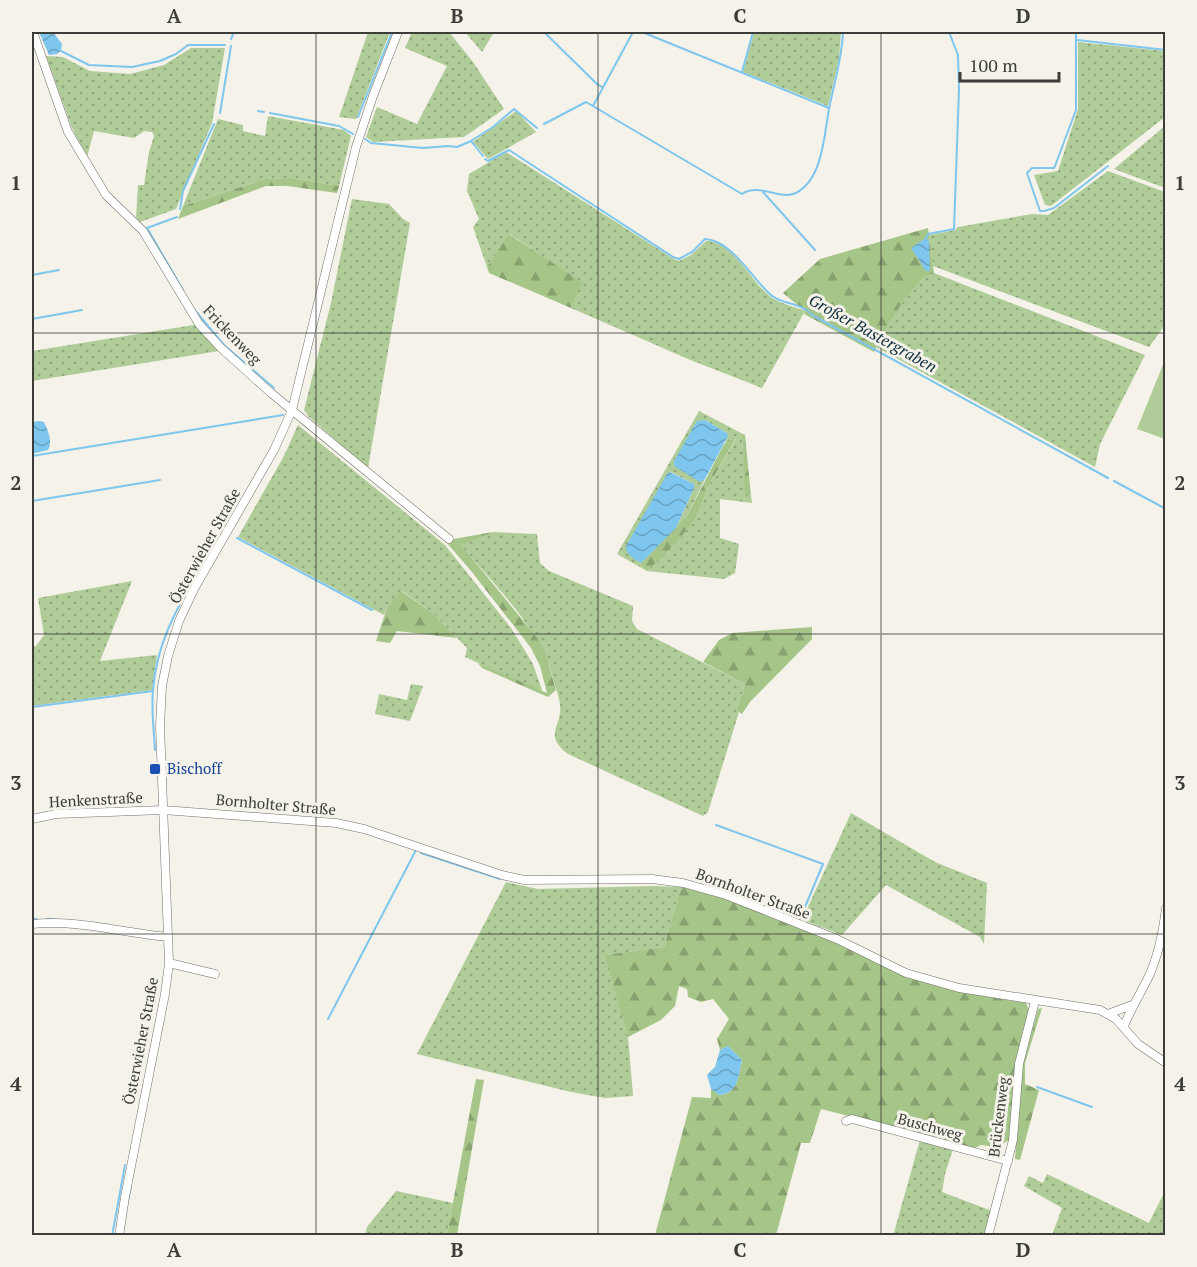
<svg xmlns="http://www.w3.org/2000/svg" width="1197" height="1267" font-family="'PT Serif',serif">
<style>
.grass{fill:url(#grass-dots);fill-rule:evenodd}
.forest{fill:url(#forest-firs)}
.pitch{fill:#b0cc98}
.water{fill:url(#water-waves)}
.lines{fill:none;stroke-linecap:round;stroke-linejoin:round}
.stream{stroke:#7ec6ed;stroke-width:2}
.minor-casing{stroke:#717068;stroke-width:9}
.minor{stroke:#fff;stroke-width:8}
.grid{fill:none;stroke:#3c3c38;stroke-width:1.5;stroke-opacity:0.55}
.transit-dot{fill:#1a4fb4;stroke:#f4f2e9;stroke-width:2}
.labels{text-anchor:middle;stroke-width:6;stroke-linejoin:round;paint-order:stroke}
.street-label{font-size:15px;fill:#3c3c38;stroke:#f4f2e9}
.transit-label{font-size:15px;fill:#164399;stroke:#f4f2e9;text-anchor:start}
.water-label{font-size:16px;font-style:italic;fill:#0c2e3e;stroke:#f4f2e9}
.neatline{fill:none;stroke:#3c3c38;stroke-width:2}
.grid-label{font-size:20px;text-anchor:middle;font-weight:bold;fill:#3c3c38}
</style>
<defs>
<pattern id="grass-dots" width="8" height="8" patternUnits="userSpaceOnUse" patternTransform="scale(1.5)"><rect width="8" height="8" fill="#b0cc98"/><path d="M2 2h.1M6 6h.1" fill="none" stroke="#90a77d" stroke-width="1.8" stroke-linecap="round"/></pattern>
<pattern id="forest-firs" width="22" height="20" patternUnits="userSpaceOnUse" patternTransform="scale(1.5)"><rect width="22" height="20" fill="#a5c688"/><path d="M5 1l3.5 6h-7zM16 11l3.5 6h-7z" fill="#88a270"/></pattern>
<pattern id="water-waves" width="16" height="10" patternUnits="userSpaceOnUse" patternTransform="scale(1.5)"><rect width="16" height="10" fill="#7ec6ed"/><path d="M0 5q4-4 8 0t8 0" fill="none" stroke="#68a2c1"/></pattern>
</defs>
<rect width="100%" height="100%" fill="#f4f2e9"/>
<!-- grass -->
<path class="grass" d="M368 32H390L356 119 339 117Z
M412 32H449L473 62 504 109 464 137 373 142 366 137 377 107 417 124 447 66 405 48Z
M465 32H494L482 52Z
M754 32H841L839 59 828 106 743 72Z
M1078 42 1165 51V117L1051 206 1045 205 1034 175 1058 171 1078 109Z
M191 48H225L212 123 176 209 140 222 136 217 138 185H144L149 152 154 136 152 132 144 131 134 138 94 131 87 157 72 128 46 56 63 57 90 71 130 74 164 65Z
M516 111 536 132 488 159 473 142Z
M268 116 344 130 351 136 339 186 291 178 265 179 183 206 218 119 243 125V131L265 136Z
M1165 126V188L1114 169Z
M506 152 674 259 679 261 691 255 706 241C734 240 752 286 774 299 783 304 795 307 805 311L762 388 688 359 571 308 581 282 510 234 487 267 473 227 479 219 467 191 469 174Z
M1108 171 1165 192V325L1149 347 933 266 929 235 955 230 958 227 1032 214 1048 215Z
M352 199 389 204 403 219 410 223 368 468 309 417 304 410 331 303Z
M934 273 1145 355 1100 444 1095 467 876 347C888 326 911 280 934 273Z
M194 325 219 351 32 381V351Z
M699 411 745 435 742 437 746 494 751 496 752 503 720 499V538L739 544 735 573 724 579 647 571 617 554ZM705 420 727 433 726 442 736 439 708 487 696 519 676 543 647 570 641 563 671 472 694 484V488L676 528 687 516 705 479 700 481Z
M298 425 445 545 511 628 533 664 543 693 465 657 467 648 434 614 402 591 387 608 384 615 238 537 284 456Z
M493 532 537 534 540 563 549 571 633 606 632 621 637 629 745 684 736 710 739 712 708 812 703 816 568 754C542 734 563 727 560 704 558 692 553 680 550 668 537 626 489 579 460 544Z
M132 581 100 661 157 655 152 690 32 706V646H36L44 635 38 598Z
M411 684 423 686 410 721 375 714 379 694 407 700Z
M851 813 935 862 987 883 984 944 980 937 886 885 842 935 802 920Z
M506 882 538 889 652 886 681 887 664 947 606 955 628 1037 633 1096 605 1098 571 1092 417 1054Z
M920 1140 953 1149 945 1174 942 1192 992 1211 984 1235 893 1236Z
M1047 1174 1149 1223 1165 1191V1235H1052L1062 1208 1024 1186 1029 1176 1043 1183Z
M396 1191 453 1203 447 1235H365L367 1227Z"/>
<!-- forest -->
<path class="forest" d="M291 178 339 186 337 193 287 186H266L178 219 183 206 265 179Z
M928 228 934 273C911 280 885 331 874 352L804 314 805 311 783 293 820 259Z
M509 234 582 282 571 308 489 273 487 267Z
M300 419 448 540 493 532 461 545 535 635 545 652 556 690 548 697 482 668 478 663 547 693 540 666 531 648 472 572 446 542 299 422Z
M745 435 751 496 745 494 742 436Z
M736 438 708 487 696 519 676 543 647 571 641 563 687 516 723 446 726 442Z
M401 591 434 614 457 638 397 631 390 643 376 641 387 608Z
M812 627V639L750 702 742 714 736 710 745 684 703 662 719 640 732 633Z
M681 887 726 899 834 942 905 977 959 992 1026 1003 1029 1010 1015 1064 1009 1140 997 1147 981 1145 975 1148 821 1109 810 1143H801L776 1235H655L692 1097 711 1098V1089L719 1095C739 1093 738 1076 742 1060L728 1046 720 1050 717 1039 729 1019 713 999 701 1002 688 997 687 989 679 986 675 1006 661 1020 628 1037 605 955 664 947Z
M1042 1008 1025 1063V1084L1039 1090 1020 1160 1015 1159 1021 1072 1038 1009Z
M476 1079 484 1080 457 1235H447Z"/>
<!-- pitch -->
<path class="pitch" d="M1164 362 1166 363 1165 439 1137 429Z"/>
<!-- water -->
<path class="water" d="M39 32H53L62 44 61 51 57 54 49 55Z
M926 238 929 241 930 271H926L911 248Z
M705 420 727 433 728 436 705 479 700 482 674 466V461L697 421Z
M40 421 44 422C48 431 53 441 48 450L32 454V422Z
M670 472 694 484V488L676 528 641 563C635 559 625 555 626 546L667 474Z
M728 1046 742 1060C738 1076 739 1093 719 1095L711 1089 707 1075 715 1067 720 1050Z"/>
<g class="lines">
<!-- stream -->
<path class="stream" d="M544 32 597 84 602 87
M642 32 829 108
M1076 32V110L1055 166 1054 168H1032L1027 173 1040 211H1044L1054 208 1108 166
M231 39 234 32
M1077 40 1166 50
M61 51 89 65 132 67 160 61 176 54 188 45H225
M742 72 753 32
M593 106 633 32
M258 111 264 112
M220 113 231 46
M270 113 339 126 353 134
M358 117 392 32
M544 124 586 102 742 194C745 192 751 190 755 190 767 189 783 199 796 193 823 179 824 135 829 109 834 83 842 59 843 32
M365 139 371 143 423 148 448 146 457 147 471 141 483 156
M471 141 493 127 514 109 537 128
M485 159 488 161 509 150 673 257 679 259 692 252 705 239C733 241 751 278 771 295 782 305 801 302 812 315L1108 478
M763 192 815 250
M180 209 183 191 214 124
M177 217 147 228 183 290
M926 238 928 234 954 229 959 89 958 55 949 32
M32 275 59 270
M193 308 224 345 274 388
M32 319 82 310
M32 456 283 415
M1114 481 1166 509
M32 501 160 480
M237 538 372 610
M32 707 153 691
M155 750C154 730 151 710 153 690 156 647 175 610 197 575
M716 825 823 864 800 919
M421 853 500 879
M32 919H37
M47 919 59 920
M328 1019 416 850
M1037 1087 1092 1107
M128 1201 131 1186
M112 1236 125 1165"/>
<defs>
<path id="minor" d="M33 32 68 132 106 195 143 231 199 324 221 348 271 393 449 539
M32 819 56 814 163 810 336 823 364 829 502 875 524 880 652 879 683 883 726 895 837 939 906 973 959 988 1100 1010 1116 1019 1138 1044 1166 1063
M32 924C77 919 123 933 168 937
M169 963 215 974
M1108 1014 1132 1005
M1124 1026C1131 1008 1141 993 1149 976 1159 954 1163 932 1166 908
M846 1121 852 1119 1008 1161
M119 1236 125 1197 165 994 169 963 160 726 162 686 168 656 179 621 194 589 274 450 292 410 356 147 373 96 398 32
M988 1236 1013 1140 1019 1064 1035 1001"/>
</defs>
<!-- minor casing -->
<use href="#minor" class="minor-casing"/>
<!-- minor -->
<use href="#minor" class="minor"/>
</g>
<!-- grid -->
<path class="grid" d="M316 32V1236M598 32V1236M881 32V1236M32 333H1166M32 634H1166M32 934H1166"/>
<!-- markers -->
<rect class="transit-dot" x="149" y="763" width="12" height="12" rx="3"/>
<g class="labels">
<!-- street labels -->
<g class="street-label">
<text transform="translate(232 335) rotate(46)" y="5">Frickenweg</text>
<text transform="translate(205 546) rotate(-61)" y="5">Österwieher Straße</text>
<text transform="translate(96 800) rotate(-3)" y="5">Henkenstraße</text>
<text transform="translate(276 805) rotate(5)" y="5">Bornholter Straße</text>
<text transform="translate(753 894) rotate(20)" y="5">Bornholter Straße</text>
<text transform="translate(141 1041) rotate(-79)" y="5">Österwieher Straße</text>
<text transform="translate(999 1117) rotate(-83)" y="5">Brückenweg</text>
<text transform="translate(930 1127) rotate(15)" y="5">Buschweg</text>
</g>
<!-- transit labels -->
<g class="transit-label">
<text x="167" y="774">Bischoff</text>
</g>
<!-- water labels -->
<g class="water-label">
<text transform="translate(873 333) rotate(29)" y="6">Großer Bastergraben</text>
</g>
</g>
<!-- border -->
<rect width="1197" height="1267" fill="none" stroke="#f4f2e9" stroke-width="66"/>
<!-- scale -->
<path d="M960 72v9h99v-9" fill="none" stroke="#3c3c38" stroke-width="3"/>
<text x="969" y="72" font-size="18" fill="#3c3c38" stroke="#f4f2e9" stroke-width="4.5" paint-order="stroke">100 m</text>
<rect x="33" y="33" width="1131" height="1201" class="neatline"/>
<g class="grid-label">
<text x="174" y="23">A</text>
<text x="457" y="23">B</text>
<text x="740" y="23">C</text>
<text x="1023" y="23">D</text>
<text x="16" y="190">1</text>
<text x="1180" y="190">1</text>
<text x="16" y="490">2</text>
<text x="1180" y="490">2</text>
<text x="16" y="790">3</text>
<text x="1180" y="790">3</text>
<text x="16" y="1091">4</text>
<text x="1180" y="1091">4</text>
<text x="174" y="1257">A</text>
<text x="457" y="1257">B</text>
<text x="740" y="1257">C</text>
<text x="1023" y="1257">D</text>
</g>
</svg>
